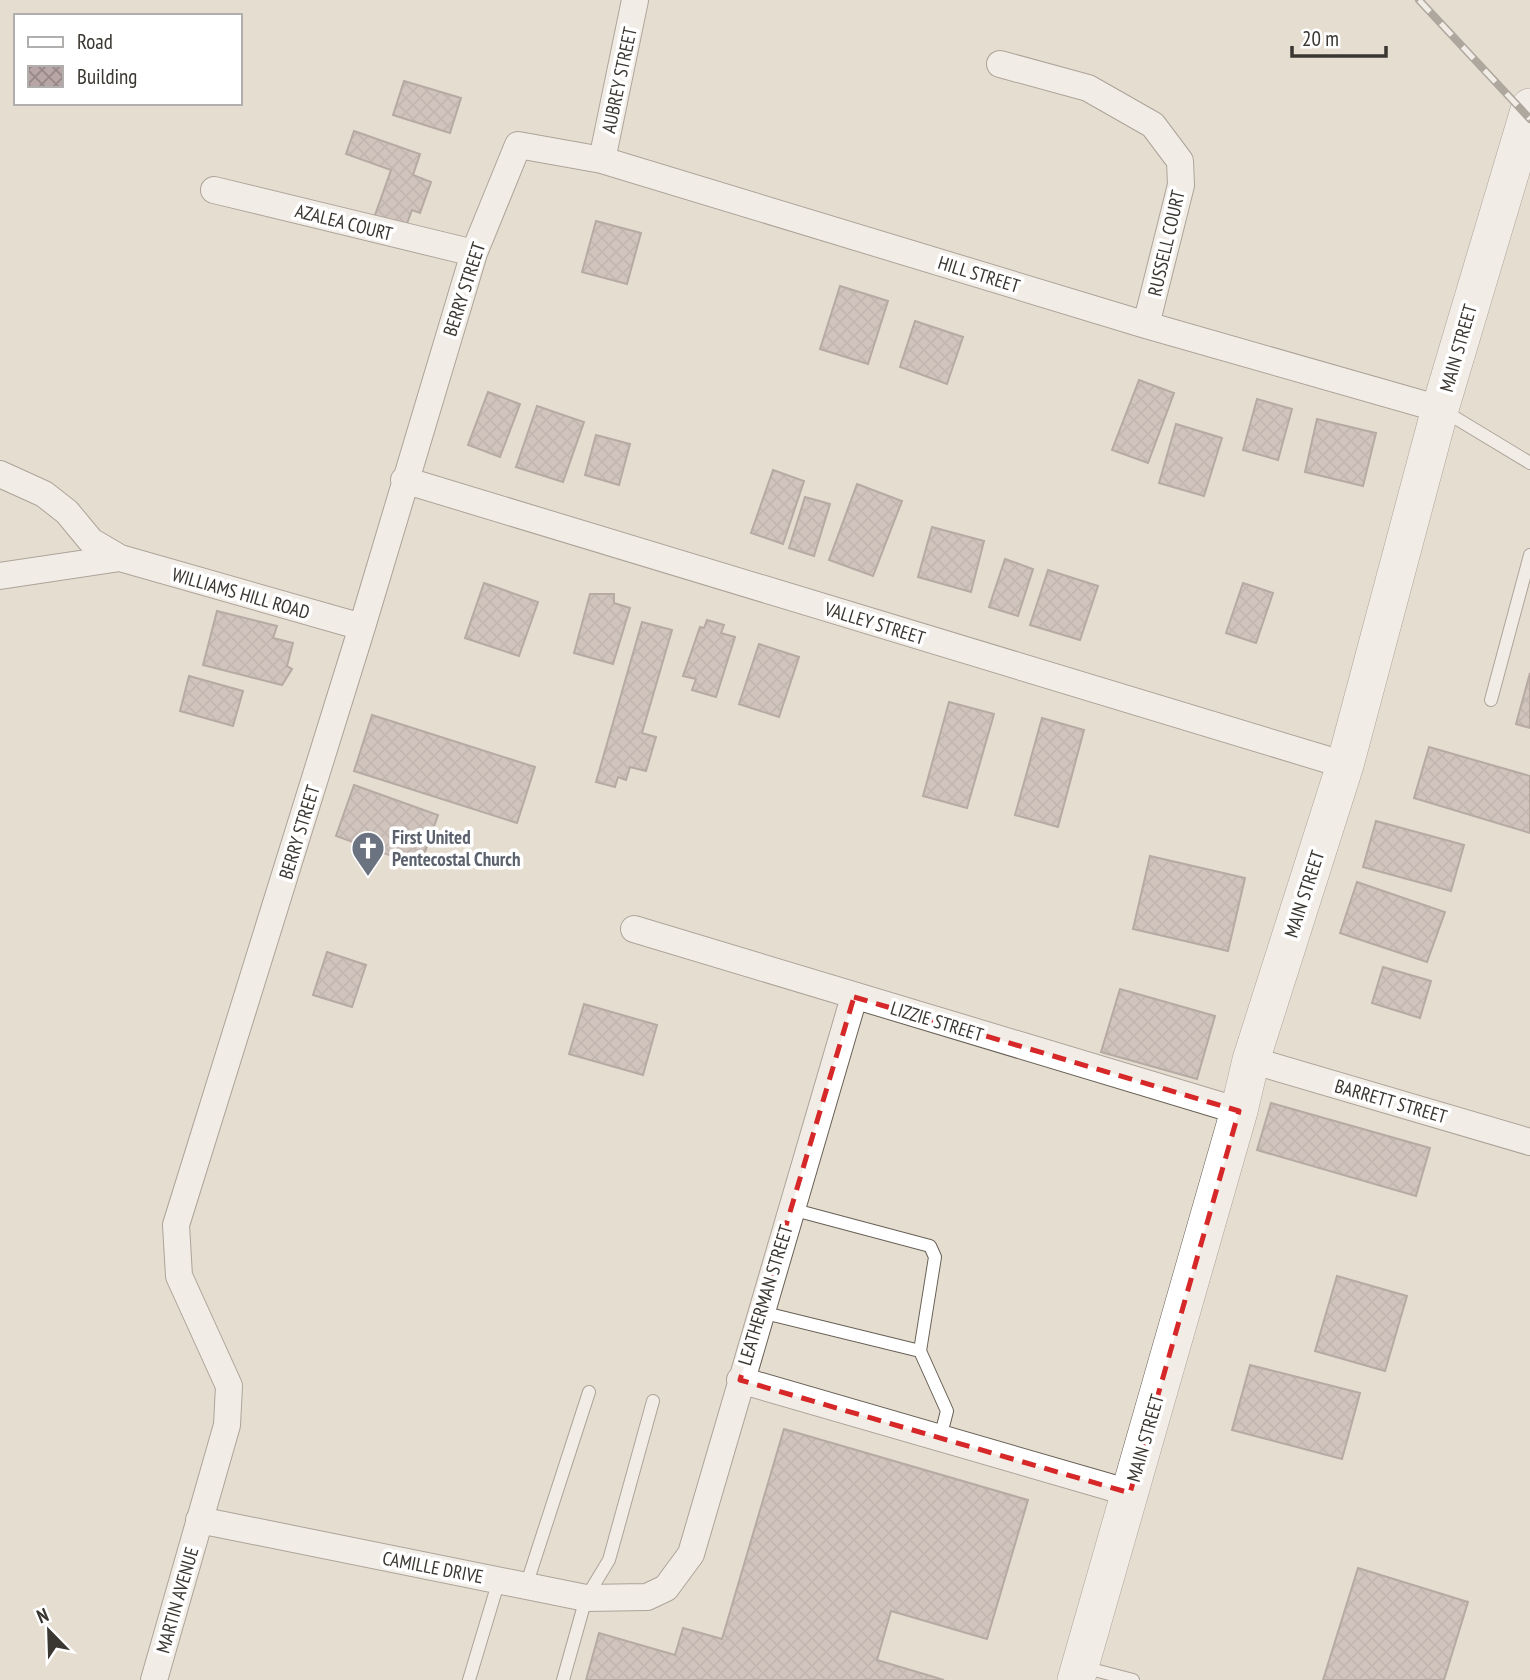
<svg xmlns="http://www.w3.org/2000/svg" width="1530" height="1680" font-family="'PT Sans Narrow',sans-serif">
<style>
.building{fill:url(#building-cross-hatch);stroke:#7c6d6c;stroke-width:2}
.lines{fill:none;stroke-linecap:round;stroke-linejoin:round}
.service-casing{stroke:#686055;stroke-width:14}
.minor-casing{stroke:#686055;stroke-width:28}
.secondary-casing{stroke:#686055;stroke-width:38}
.service{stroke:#fff;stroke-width:12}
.minor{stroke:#fff;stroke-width:26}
.secondary{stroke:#fff;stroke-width:37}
.rail-casing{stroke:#6b665f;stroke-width:8}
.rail{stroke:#fff;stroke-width:5;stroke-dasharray:16;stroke-linecap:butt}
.marked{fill:none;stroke:#d62828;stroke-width:5;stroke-dasharray:14 9;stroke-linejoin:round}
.labels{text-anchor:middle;stroke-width:7;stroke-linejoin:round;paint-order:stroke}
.street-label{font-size:19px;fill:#3a3631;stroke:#fff}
.worship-label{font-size:19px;font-weight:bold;fill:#5b616d;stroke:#fff;text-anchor:start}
</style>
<defs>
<pattern id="building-cross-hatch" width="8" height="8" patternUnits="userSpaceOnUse" patternTransform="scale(1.75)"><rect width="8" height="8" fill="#b7a6a5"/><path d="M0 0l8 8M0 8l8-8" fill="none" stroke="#968887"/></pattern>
</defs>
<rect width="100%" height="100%" fill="#e6ddd1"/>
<!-- building -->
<path class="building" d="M404 81 461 98 450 133 393 115Z
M354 131 420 154 413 175 431 182 420 213 412 210 405 229 374 218 391 170 346 154Z
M596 221 641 233 627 284 582 272Z
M840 286 888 301 868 364 820 349Z
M915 321 963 337 947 384 900 367Z
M1139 380 1174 393 1148 463 1112 450Z
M488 392 520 404 500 457 468 445Z
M1257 399 1292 409 1278 460 1243 450Z
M537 406 584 422 563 482 516 467Z
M1317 419 1376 433 1363 486 1305 472Z
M1176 424 1222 438 1204 496 1159 483Z
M596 435 630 444 619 485 585 475Z
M773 470 804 481 783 544 751 533Z
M857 484 902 501 873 576 829 560Z
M805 497 830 504 814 556 789 548Z
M932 527 984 541 971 592 918 577Z
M1005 559 1033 569 1018 616 989 607Z
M1048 570 1098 586 1080 640 1030 625Z
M484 583 538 602 519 656 465 638Z
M1243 583 1273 593 1256 643 1226 633Z
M590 594H614V603L630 608 613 664 574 653Z
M217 611 277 626 273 638 293 643 287 666 292 669 282 685 203 665Z
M707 620 724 625 721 633 735 637 716 697 692 690 696 679 683 676 700 627 704 628Z
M642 622 672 630 642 733 656 737 646 771 630 767 626 780 618 777 615 787 596 782Z
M759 644 799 657 779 717 739 704Z
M1530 673V728L1516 724Z
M189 676 243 691 233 726 180 711Z
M949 702 994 714 967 808 923 796Z
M372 715 535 767 517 823 354 771Z
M1042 718 1084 730 1058 827 1015 815Z
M1429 747 1530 776V833L1414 798Z
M354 785 438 815 420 866 336 836Z
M1376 821 1464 845 1451 891 1363 867Z
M1150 856 1245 878 1228 951 1133 929Z
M1357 882 1445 912 1427 962 1340 933Z
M327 952 366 965 352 1007 313 995Z
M1383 967 1431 981 1420 1018 1372 1003Z
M1120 989 1215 1016 1197 1079 1101 1052Z
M584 1004 657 1025 643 1075 569 1054Z
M1271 1103 1430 1148 1416 1196 1257 1150Z
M1337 1276 1407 1296 1385 1371 1315 1351Z
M1250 1365 1360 1393 1342 1459 1232 1430Z
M784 1429 1028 1500 987 1639 891 1611 877 1660 944 1680H586L599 1633 675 1655 683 1628 722 1639Z
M1358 1568 1468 1602 1444 1680H1323Z"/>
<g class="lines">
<defs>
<path id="service" d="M1444 411 1530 463
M1491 700 1530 555
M761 1312 920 1351 935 1257 930 1246 791 1209
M920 1351 947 1411 940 1438
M526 1586 589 1392
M1083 1667 1133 1680
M469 1680 499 1580
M563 1680 586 1598 609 1560 653 1401"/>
<path id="minor" d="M1000 64 1088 88 1153 125 1180 161 1181 185 1146 325
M602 160 635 0
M214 190 474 253
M0 474 44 494 67 512 91 541 120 558 362 627
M404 480 1345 765
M0 576 120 558
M634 929 1239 1111
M1251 1060 1530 1142
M740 1380 1130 1493
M199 1520 586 1598 647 1597 666 1588 691 1554 854 997
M154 1680 227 1425 229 1386 179 1276 176 1225 362 627 474 253 518 145 602 160 1146 325 1440 409"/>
<path id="secondary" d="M1076 1680 1239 1111 1251 1060 1345 765 1440 409 1530 107"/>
</defs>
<!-- service casing -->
<use href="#service" class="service-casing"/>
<!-- minor casing -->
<use href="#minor" class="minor-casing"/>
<!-- secondary casing -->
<use href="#secondary" class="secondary-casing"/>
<!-- service -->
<use href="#service" class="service"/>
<!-- minor -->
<use href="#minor" class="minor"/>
<!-- secondary -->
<use href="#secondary" class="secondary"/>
<defs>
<path id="rail" d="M1419 0 1530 119"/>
</defs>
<!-- rail casing -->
<use href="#rail" class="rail-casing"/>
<!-- rail -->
<use href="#rail" class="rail"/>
</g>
<!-- marked area -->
<path d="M0 0H1530V1680H0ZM854 997 1239 1111 1130 1493 740 1380Z" fill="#e6ddd1" fill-opacity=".55" fill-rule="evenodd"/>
<path class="marked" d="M854 997 1239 1111 1130 1493 740 1380Z"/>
<!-- icons -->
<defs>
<symbol id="church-pin" viewBox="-11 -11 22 30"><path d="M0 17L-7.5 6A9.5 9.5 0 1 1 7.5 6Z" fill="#6b7280" stroke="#fff"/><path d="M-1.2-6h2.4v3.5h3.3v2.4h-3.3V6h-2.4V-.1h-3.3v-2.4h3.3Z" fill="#fff"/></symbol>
</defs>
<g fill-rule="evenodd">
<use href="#church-pin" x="349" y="829" width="38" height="52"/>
</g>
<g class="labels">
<!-- street labels -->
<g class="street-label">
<text transform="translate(619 80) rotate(-78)" y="7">AUBREY STREET</text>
<text transform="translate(344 222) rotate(14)" y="7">AZALEA COURT</text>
<text transform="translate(1166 243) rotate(-77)" y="7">RUSSELL COURT</text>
<text transform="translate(979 274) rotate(17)" y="7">HILL STREET</text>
<text transform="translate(464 289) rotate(-72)" y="7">BERRY STREET</text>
<text transform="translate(1458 348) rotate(-74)" y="7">MAIN STREET</text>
<text transform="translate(241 593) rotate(16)" y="7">WILLIAMS HILL ROAD</text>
<text transform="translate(875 623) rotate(17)" y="7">VALLEY STREET</text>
<text transform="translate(299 832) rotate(-73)" y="7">BERRY STREET</text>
<text transform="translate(1304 894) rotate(-72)" y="7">MAIN STREET</text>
<text transform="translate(937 1021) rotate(17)" y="7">LIZZIE STREET</text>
<text transform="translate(1391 1101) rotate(16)" y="7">BARRETT STREET</text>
<text transform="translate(765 1295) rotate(-73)" y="7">LEATHERMAN STREET</text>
<text transform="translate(1145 1438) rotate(-74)" y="7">MAIN STREET</text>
<text transform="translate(433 1567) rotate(11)" y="7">CAMILLE DRIVE</text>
<text transform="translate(177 1600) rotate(-74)" y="7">MARTIN AVENUE</text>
</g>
<!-- worship labels -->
<g class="worship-label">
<text x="392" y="844">First United<tspan x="392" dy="22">Pentecostal Church</tspan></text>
</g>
</g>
<!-- legend -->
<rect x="14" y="14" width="228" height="91" fill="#ffffff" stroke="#b0afad" stroke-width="2"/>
<rect x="28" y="37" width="35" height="10" fill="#ffffff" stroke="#b0afad" stroke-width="2"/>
<text x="77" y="49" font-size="21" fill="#3a3631">Road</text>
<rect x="28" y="66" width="35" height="21" fill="url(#building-cross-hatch)" stroke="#b0afad" stroke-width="2"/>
<text x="77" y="84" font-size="21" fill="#3a3631">Building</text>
<!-- north arrow -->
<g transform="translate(49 1631) rotate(337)" stroke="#ffffff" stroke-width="5" paint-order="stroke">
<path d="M0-5L12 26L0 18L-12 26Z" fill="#3a3631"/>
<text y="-10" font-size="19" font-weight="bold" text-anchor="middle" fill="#3a3631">N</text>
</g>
<!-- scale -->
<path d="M1292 46v10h94v-10" fill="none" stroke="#3a3631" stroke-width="3.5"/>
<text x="1302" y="46" font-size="21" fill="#3a3631" stroke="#ffffff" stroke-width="5" paint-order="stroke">20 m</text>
</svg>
